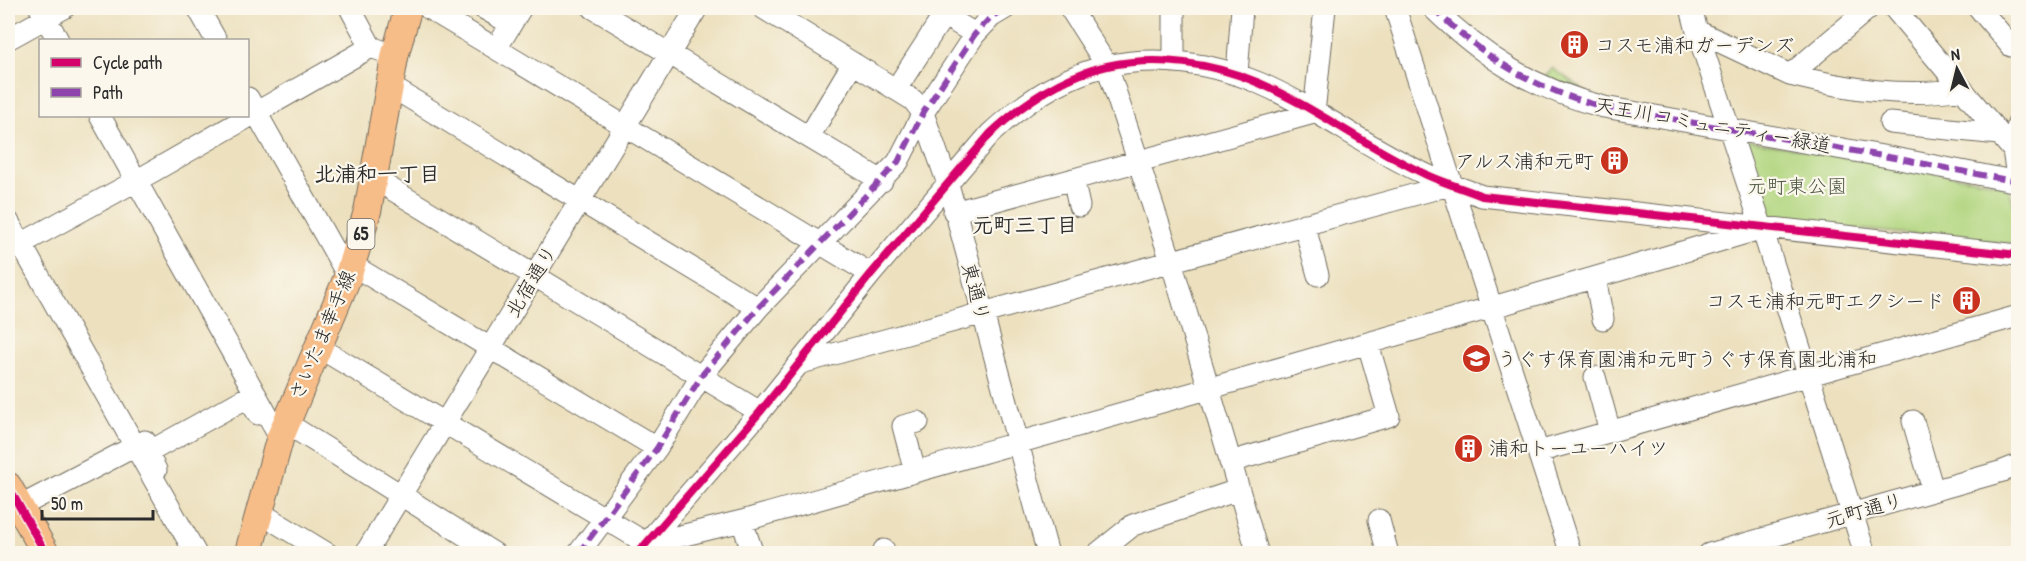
<svg xmlns="http://www.w3.org/2000/svg" width="2026" height="561" font-family="'Patrick Hand','Klee One',sans-serif">
<style>
.green{fill:#b1d57e;stroke:#6e8054;stroke-width:1.5}
.lines{fill:none;stroke-linecap:round;stroke-linejoin:round}
.minor-casing{stroke:#6f6a5e;stroke-width:23}
.major-casing{stroke:#6f6a5e;stroke-width:29}
.minor{stroke:#fff;stroke-width:21}
.major{stroke:#f7bd88;stroke-width:27}
.quiet{stroke:#8e44ad;stroke-width:6;stroke-dasharray:12 6;stroke-linecap:butt}
.cycleway-casing{stroke:#fbf7ec;stroke-width:11}
.cycleway{stroke:#d6006c;stroke-width:8}
.labels{text-anchor:middle;stroke-width:4.5;stroke-linejoin:round;paint-order:stroke}
.shield{fill:#fbf7ec;stroke:#696865;stroke-width:1.5}
.shield-label{font-size:18px;font-weight:bold;fill:#2b2b2b}
.poi-label{font-size:20px;fill:#2b2b2b;stroke:#fbf7ec;text-anchor:start}
.street-label{font-size:20px;fill:#2b2b2b;stroke:#fbf7ec}
.park-label{font-size:20px;fill:#4c5640;stroke:#fbf7ec}
.neighbourhood-label{font-size:21px;font-weight:bold;fill:#2b2b2b;stroke:#fbf7ec}
</style>
<rect width="100%" height="100%" fill="#fbf7ec"/>
<filter id="ink" filterUnits="userSpaceOnUse"><feTurbulence type="fractalNoise" baseFrequency=".0167" numOctaves="2"/><feDisplacementMap in="SourceGraphic" scale="12" xChannelSelector="R" yChannelSelector="G"/><feConvolveMatrix kernelMatrix="1 2 1 2 8 2 1 2 1" color-interpolation-filters="sRGB"/></filter>
<filter id="wash" filterUnits="userSpaceOnUse"><feTurbulence type="fractalNoise" baseFrequency=".008" numOctaves="4" result="noise"/><feDisplacementMap in="SourceGraphic" scale="24" xChannelSelector="R" yChannelSelector="G"/><feGaussianBlur stdDeviation="1.35" result="paint"/><feColorMatrix in="noise" values="0 0 0 0 0 0 0 0 0 0 0 0 0 0 0 0 0 1.4 0 .05"/><feComposite in="paint" operator="in"/></filter>
<g filter="url(#wash)">
<rect width="100%" height="100%" fill="#ece0be"/>
<!-- green -->
<path class="green" d="M1552 68 1581 88 1577 96 1543 79Z
M1742 139 2008 185 2018 220V244L1767 221Z"/>
</g>
<g filter="url(#ink)">
<g class="lines">
<defs>
<path id="minor" d="M40 8 58 40
M198 8 216 40
M350 8 371 47 385 52
M428 8 871 274
M483 8 511 24
M593 8 882 181
M763 8 913 100 923 113 948 184 1048 554
M932 8 975 34
M1070 8 1107 66 1171 261 1258 554
M1395 8C1454 189 1513 371 1571 554
M1433 8C1484 58 1534 89 1604 107L1894 158 2018 182
M1691 8 1697 31 1762 228 1865 554
M1894 8 2013 150
M1979 8 2011 46
M1697 31 1790 75 1869 8
M8 39 64 8
M496 49 521 8
M1174 62V8
M1237 74 1242 8
M1790 75C1847 89 1904 98 1962 89
M390 86 758 308
M896 89 944 15
M248 98 348 276
M100 116 280 438
M1890 123 1999 134
M2018 124 2013 150 2018 183
M809 137 853 63
M373 178 760 412
M1073 179 1079 206
M954 212 1314 113 1325 8
M8 221 196 554
M1304 224 1318 275
M8 251 136 181 371 47
M352 265 657 448
M1595 278 1603 319
M318 347 646 543 650 554
M801 363 1453 184
M1595 377 1610 432
M1913 421 1933 490
M286 423 495 554
M1538 452 2018 316
M1230 462 1389 416 1368 344
M156 470 147 453 248 397 258 414
M915 472 903 426 918 422
M19 507 145 441
M259 512 328 554
M1379 520 1388 554
M742 521 753 554
M646 543 664 540 742 521C1079 425 1417 331 1753 231
M884 550 885 554
M365 554 697 8
M578 554 657 448 702 375 758 308 898 162 923 113 975 34 991 17 1006 8
M637 554 760 412 871 274 990 134C1022 104 1063 76 1107 66 1157 55 1213 63 1259 83 1317 108 1369 149 1427 175 1445 183 1464 189 1482 196L2018 255
M1097 554 1133 525 1238 490
M1709 554 2003 471 2018 465"/>
<path id="major" d="M8 486 46 554
M248 554 280 438 348 276 360 237 368 209 395 55 408 8"/>
</defs>
<!-- minor casing -->
<use href="#minor" class="minor-casing"/>
<!-- major casing -->
<use href="#major" class="major-casing"/>
<!-- minor -->
<use href="#minor" class="minor"/>
<!-- major -->
<use href="#major" class="major"/>
<!-- quiet -->
<path class="quiet" d="M1433 8C1484 58 1534 89 1604 107L1894 158 2018 182
M578 554 657 448 702 375 758 308 898 162 923 113 975 34 991 17 1006 8"/>
<defs>
<path id="cycleway" d="M8 486 46 554
M637 554 760 412 871 274 990 134C1022 104 1063 76 1107 66 1157 55 1213 63 1259 83 1317 108 1369 149 1427 175 1445 183 1464 189 1482 196L2018 255"/>
</defs>
<!-- cycleway casing -->
<use href="#cycleway" class="cycleway-casing"/>
<!-- cycleway -->
<use href="#cycleway" class="cycleway"/>
</g>
</g>
<!-- icons -->
<defs>
<symbol id="building-disc" viewBox="-11 -11 22 22"><circle r="9.5" fill="#c8321e" stroke="#fbf7ec"/><path d="M-4-6H4V6H1V3H-1V6H-4ZM-2.5-4.3h1.7v1.8h-1.7ZM.8-4.3h1.7v1.8H.8ZM-2.5-1h1.7V.8h-1.7ZM.8-1h1.7V.8H.8Z" fill="#fff"/></symbol>
<symbol id="school-disc" viewBox="-11 -11 22 22"><circle r="9.5" fill="#c8321e" stroke="#fbf7ec"/><path d="M0-5L7-2L0 1L-7-2ZM-4 1L0 2.5L4 1V4Q0 6-4 4Z" fill="#fff"/></symbol>
</defs>
<g fill-rule="evenodd">
<use href="#building-disc" x="1558" y="28" width="33" height="33"/>
<use href="#building-disc" x="1598" y="144" width="33" height="33"/>
<use href="#building-disc" x="1950" y="284" width="33" height="33"/>
<use href="#school-disc" x="1460" y="342" width="33" height="33"/>
<use href="#building-disc" x="1452" y="432" width="33" height="33"/>
</g>
<g class="labels">
<!-- shield labels -->
<rect class="shield" x="347.5" y="219" width="27" height="30" rx="4.5"/>
<g class="shield-label">
<text x="361" y="240">65</text>
</g>
<!-- poi labels -->
<g class="poi-label">
<text x="1595" y="52">コスモ浦和ガーデンズ</text>
<text x="1594" y="168" text-anchor="end">アルス浦和元町</text>
<text x="1945" y="308" text-anchor="end">コスモ浦和元町エクシード</text>
<text x="1497" y="366">うぐす保育園浦和元町うぐす保育園北浦和</text>
<text x="1489" y="455">浦和トーユーハイツ</text>
</g>
<!-- street labels -->
<g class="street-label">
<text transform="translate(1713 125) rotate(10)" y="7">天王川コミュニティー緑道</text>
<text transform="translate(531 281) rotate(-59)" y="7">北宿通り</text>
<text transform="translate(976 292) rotate(75)" y="7">東通り</text>
<text transform="translate(322 335) rotate(-67)" y="7">さいたま幸手線</text>
<text transform="translate(1864 510) rotate(-16)" y="7">元町通り</text>
</g>
<!-- park labels -->
<g class="park-label">
<text x="1797" y="193">元町東公園</text>
</g>
<!-- neighbourhood labels -->
<g class="neighbourhood-label">
<text x="377" y="181">北浦和一丁目</text>
<text x="1025" y="232">元町三丁目</text>
</g>
</g>
<!-- margin -->
<rect width="2026" height="561" fill="none" stroke="#fbf7ec" stroke-width="30"/>
<!-- legend -->
<rect x="39" y="39" width="210" height="78" fill="#fbf7ec" stroke="#a8a59f" stroke-width="1.5"/>
<rect x="51" y="58" width="30" height="9" fill="#d6006c" stroke="#a8a59f" stroke-width="1.5"/>
<text x="93" y="69" font-size="18" fill="#2b2b2b">Cycle path</text>
<rect x="51" y="88" width="30" height="9" fill="#8e44ad" stroke="#a8a59f" stroke-width="1.5"/>
<text x="93" y="99" font-size="18" fill="#2b2b2b">Path</text>
<!-- north arrow -->
<g transform="translate(1957 69) rotate(353)" stroke="#fbf7ec" stroke-width="4.5" paint-order="stroke">
<path d="M0-4.5L10 22L0 15L-10 22Z" fill="#2b2b2b"/>
<text y="-9" font-size="16" font-weight="bold" text-anchor="middle" fill="#2b2b2b">N</text>
</g>
<!-- scale -->
<path d="M42 510v9h111v-9" fill="none" stroke="#2b2b2b" stroke-width="3"/>
<text x="51" y="510" font-size="18" fill="#2b2b2b" stroke="#fbf7ec" stroke-width="4.5" paint-order="stroke">50 m</text>
</svg>
